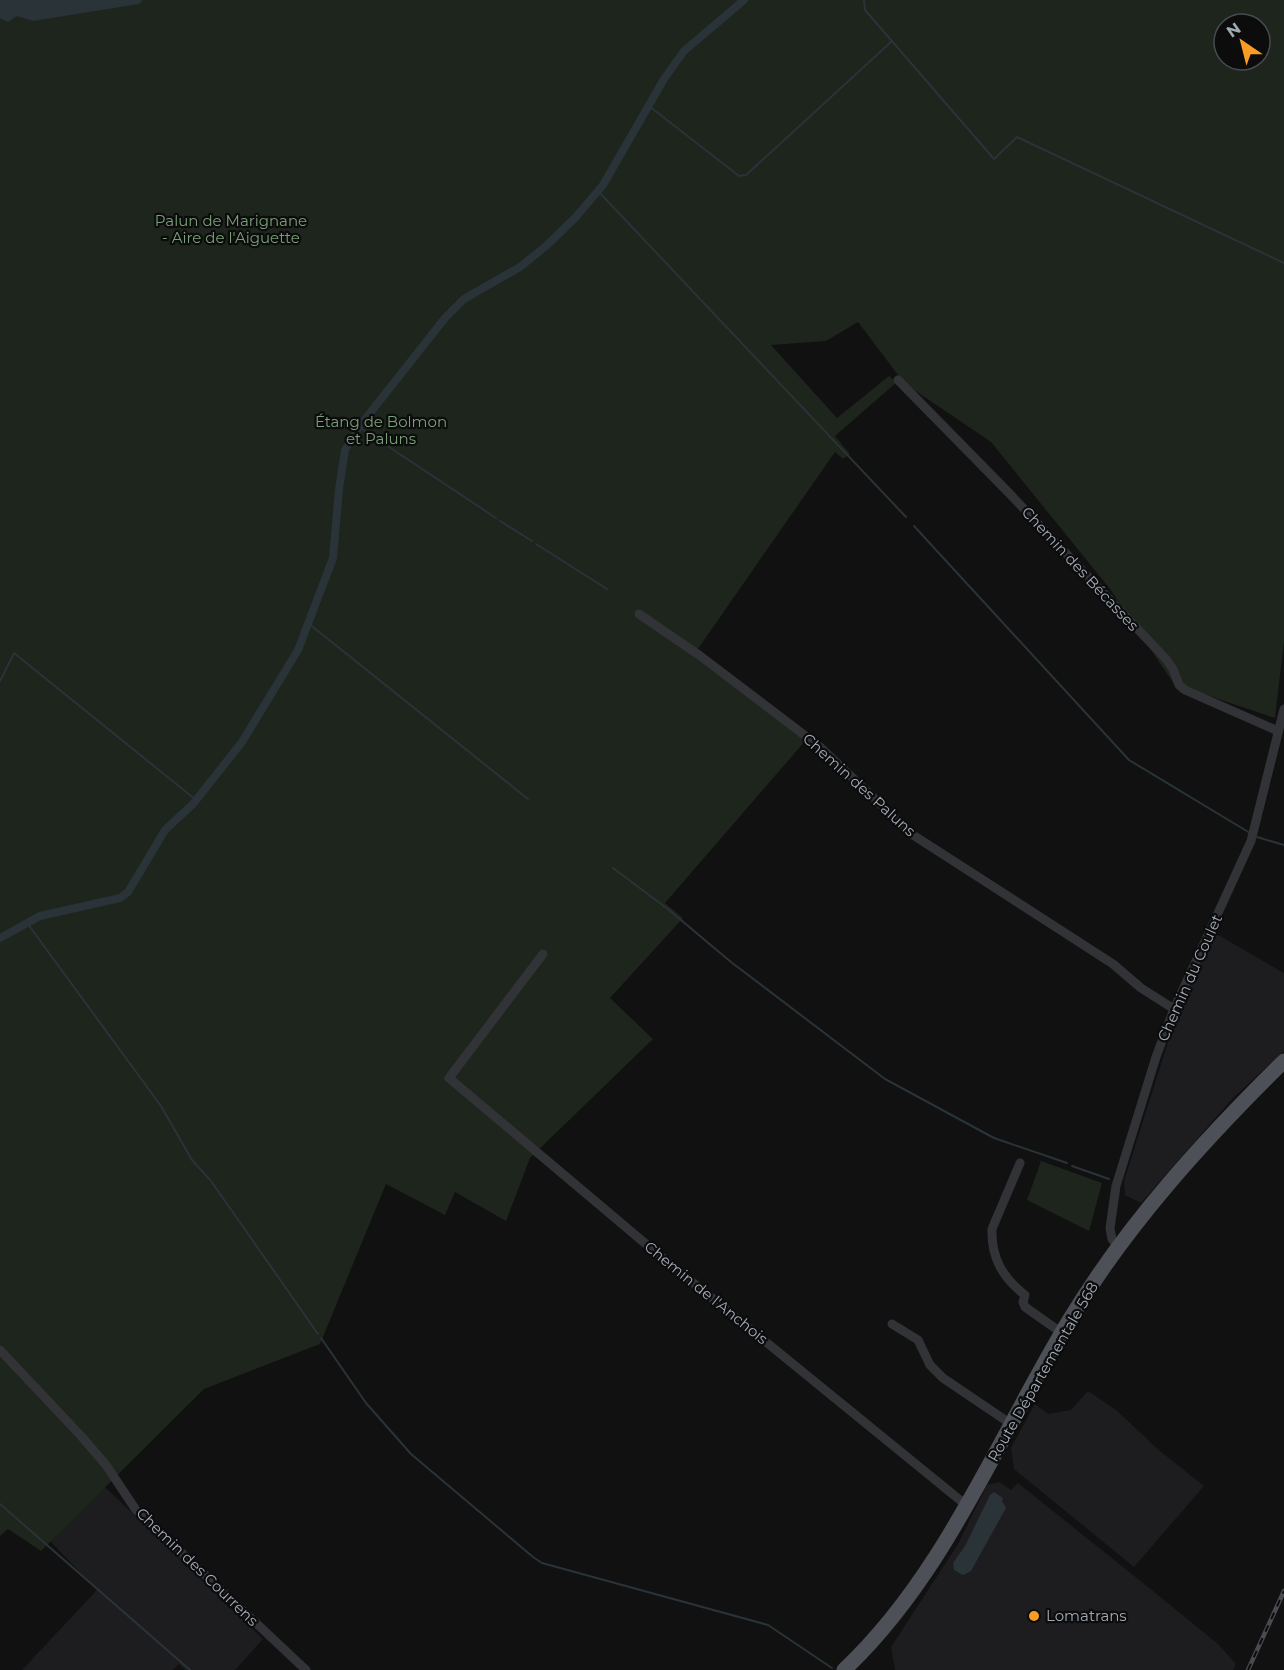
<svg xmlns="http://www.w3.org/2000/svg" width="1284" height="1670" font-family="Montserrat,sans-serif">
<style>
.built{fill:#1d1d1f}
.green{fill:#1d251d;fill-rule:evenodd}
.water{fill:#293338}
.lines{fill:none;stroke-linecap:round;stroke-linejoin:round}
.stream{stroke:#293338;stroke-width:2}
.canal{stroke:#293338;stroke-width:8}
.minor{stroke:#323337;stroke-width:9}
.primary{stroke:#4d5057;stroke-width:15}
.rail-casing{stroke:#494b50;stroke-width:4.5}
.rail{stroke:#0c0c0d;stroke-width:2;stroke-dasharray:7;stroke-linecap:butt}
.poi-dot{fill:#f99c23;stroke:#0c0c0d;stroke-width:2}
.labels{text-anchor:middle;stroke-width:4.5;stroke-linejoin:round;paint-order:stroke}
.park-label{font-size:15px;fill:#79a077;stroke:#0c0c0d}
.street-label{font-size:15px;fill:#a1a9b4;stroke:#0c0c0d}
.poi-label{font-size:15px;fill:#a1a9b4;stroke:#0c0c0d;text-anchor:start}
</style>
<rect width="100%" height="100%" fill="#111112"/>
<!-- built -->
<path class="built" d="M1213 932 1284 973V1051L1233 1098 1141 1203 1125 1195 1124 1181 1175 1020Z
M1088 1391 1116 1410 1160 1451 1204 1486 1134 1567 1014 1469 1011 1448 1035 1404 1048 1414 1071 1410Z
M999 1482 1011 1490 1018 1483 1148 1587 1218 1644 1236 1664 1233 1670H895L891 1647 958 1544 987 1485Z
M104 1486 263 1639 235 1670H185L179 1664 173 1670H22L97 1590 50 1541Z"/>
<!-- green -->
<path class="green" d="M0 0H1284V641L1275 718 1174 684 1110 589 991 442 904 383 858 322 826 341 771 345 837 418 889 376 897 382 835 436 850 454 843 459 835 452 693 656 806 740 665 903 683 918 610 998 653 1039 530 1158 506 1221 455 1192 445 1215 386 1184 320 1344 204 1389 41 1551 8 1529 0 1536ZM1224 24H1260V60H1224Z
M1041 1161 1102 1183 1089 1231 1027 1200Z"/>
<!-- water -->
<path class="water" d="M0 0H143L139 4 33 21 17 16 8 22 0 18Z
M994 1492 1003 1498 1002 1501 1006 1508 971 1571 963 1575 954 1570 953 1563 965 1546 990 1495Z"/>
<g class="lines">
<!-- stream -->
<path class="stream" d="M864 0 865 10 994 159 1017 137 1284 263
M649 106 739 176 746 175 892 41
M598 191 906 517
M359 427 496 518
M500 521 532 541
M914 526 1129 760 1250 833
M536 544 607 589
M308 623 528 799
M0 681 14 653 196 800
M1257 837 1284 845
M613 868 669 910 731 962 885 1079 994 1138 1067 1163
M30 922V927L161 1106 192 1160 211 1181 318 1334
M1072 1166 1109 1179
M321 1338 366 1403 411 1454 533 1557 542 1563 768 1625 832 1668
M0 1504 190 1670"/>
<!-- canal -->
<path class="canal" d="M0 938 40 916 120 898 128 892 165 830 193 804 242 742 298 650 333 558 339 489 345 450 359 427 445 318 464 299 520 267 546 246 575 218 603 185 664 79 684 51 744 0"/>
<!-- minor -->
<path class="minor" d="M898 380 1008 492 1166 659 1173 669 1179 685 1185 690 1278 731
M639 614 699 655 820 747 913 835 1113 964 1141 988 1174 1009
M543 954 449 1078 653 1250 966 1505
M1020 1163 992 1229C991 1258 1003 1278 1025 1295L1023 1302 1025 1307 1062 1333
M1118 1247 1112 1239 1110 1228 1116 1186 1156 1057 1174 1009 1251 841 1284 709
M892 1324 918 1340 930 1365 943 1378 1011 1424
M0 1350 82 1437 106 1465 136 1510 306 1670"/>
<!-- primary -->
<path class="primary" d="M844 1670C946 1574 998 1437 1070 1319 1128 1223 1204 1140 1284 1061"/>
<defs>
<path id="rail" d="M1248 1670 1284 1591"/>
</defs>
<!-- rail casing -->
<use href="#rail" class="rail-casing"/>
<!-- rail -->
<use href="#rail" class="rail"/>
</g>
<!-- markers -->
<circle class="poi-dot" cx="1034" cy="1616" r="6"/>
<g class="labels">
<!-- park labels -->
<g class="park-label">
<text x="231" y="226">Palun de Marignane<tspan x="231" dy="17">- Aire de l'Aiguette</tspan></text>
<text x="381" y="427">Étang de Bolmon<tspan x="381" dy="17">et Paluns</tspan></text>
</g>
<!-- street labels -->
<g class="street-label">
<text transform="translate(1080 569) rotate(47)" y="5">Chemin des Bécasses</text>
<text transform="translate(859 785) rotate(42)" y="5">Chemin des Paluns</text>
<text transform="translate(1190 978) rotate(-66)" y="5">Chemin du Coulet</text>
<text transform="translate(706 1293) rotate(39)" y="5">Chemin de l'Anchois</text>
<text transform="translate(1043 1372) rotate(-60)" y="5">Route Départementale 568</text>
<text transform="translate(197 1567) rotate(44)" y="5">Chemin des Courrens</text>
</g>
<!-- poi labels -->
<g class="poi-label">
<text x="1046" y="1621">Lomatrans</text>
</g>
</g>
<!-- north arrow -->
<g transform="translate(1242 42) rotate(325)"><circle r="28" fill="#0c0c0d" stroke="#484b50" stroke-width="1.5"/>
<path d="M0-4.5L10 22L0 15L-10 22Z" fill="#f99c23"/>
<text y="-9" font-size="16" font-weight="bold" text-anchor="middle" fill="#a1a9b4">N</text>
</g>
</svg>
